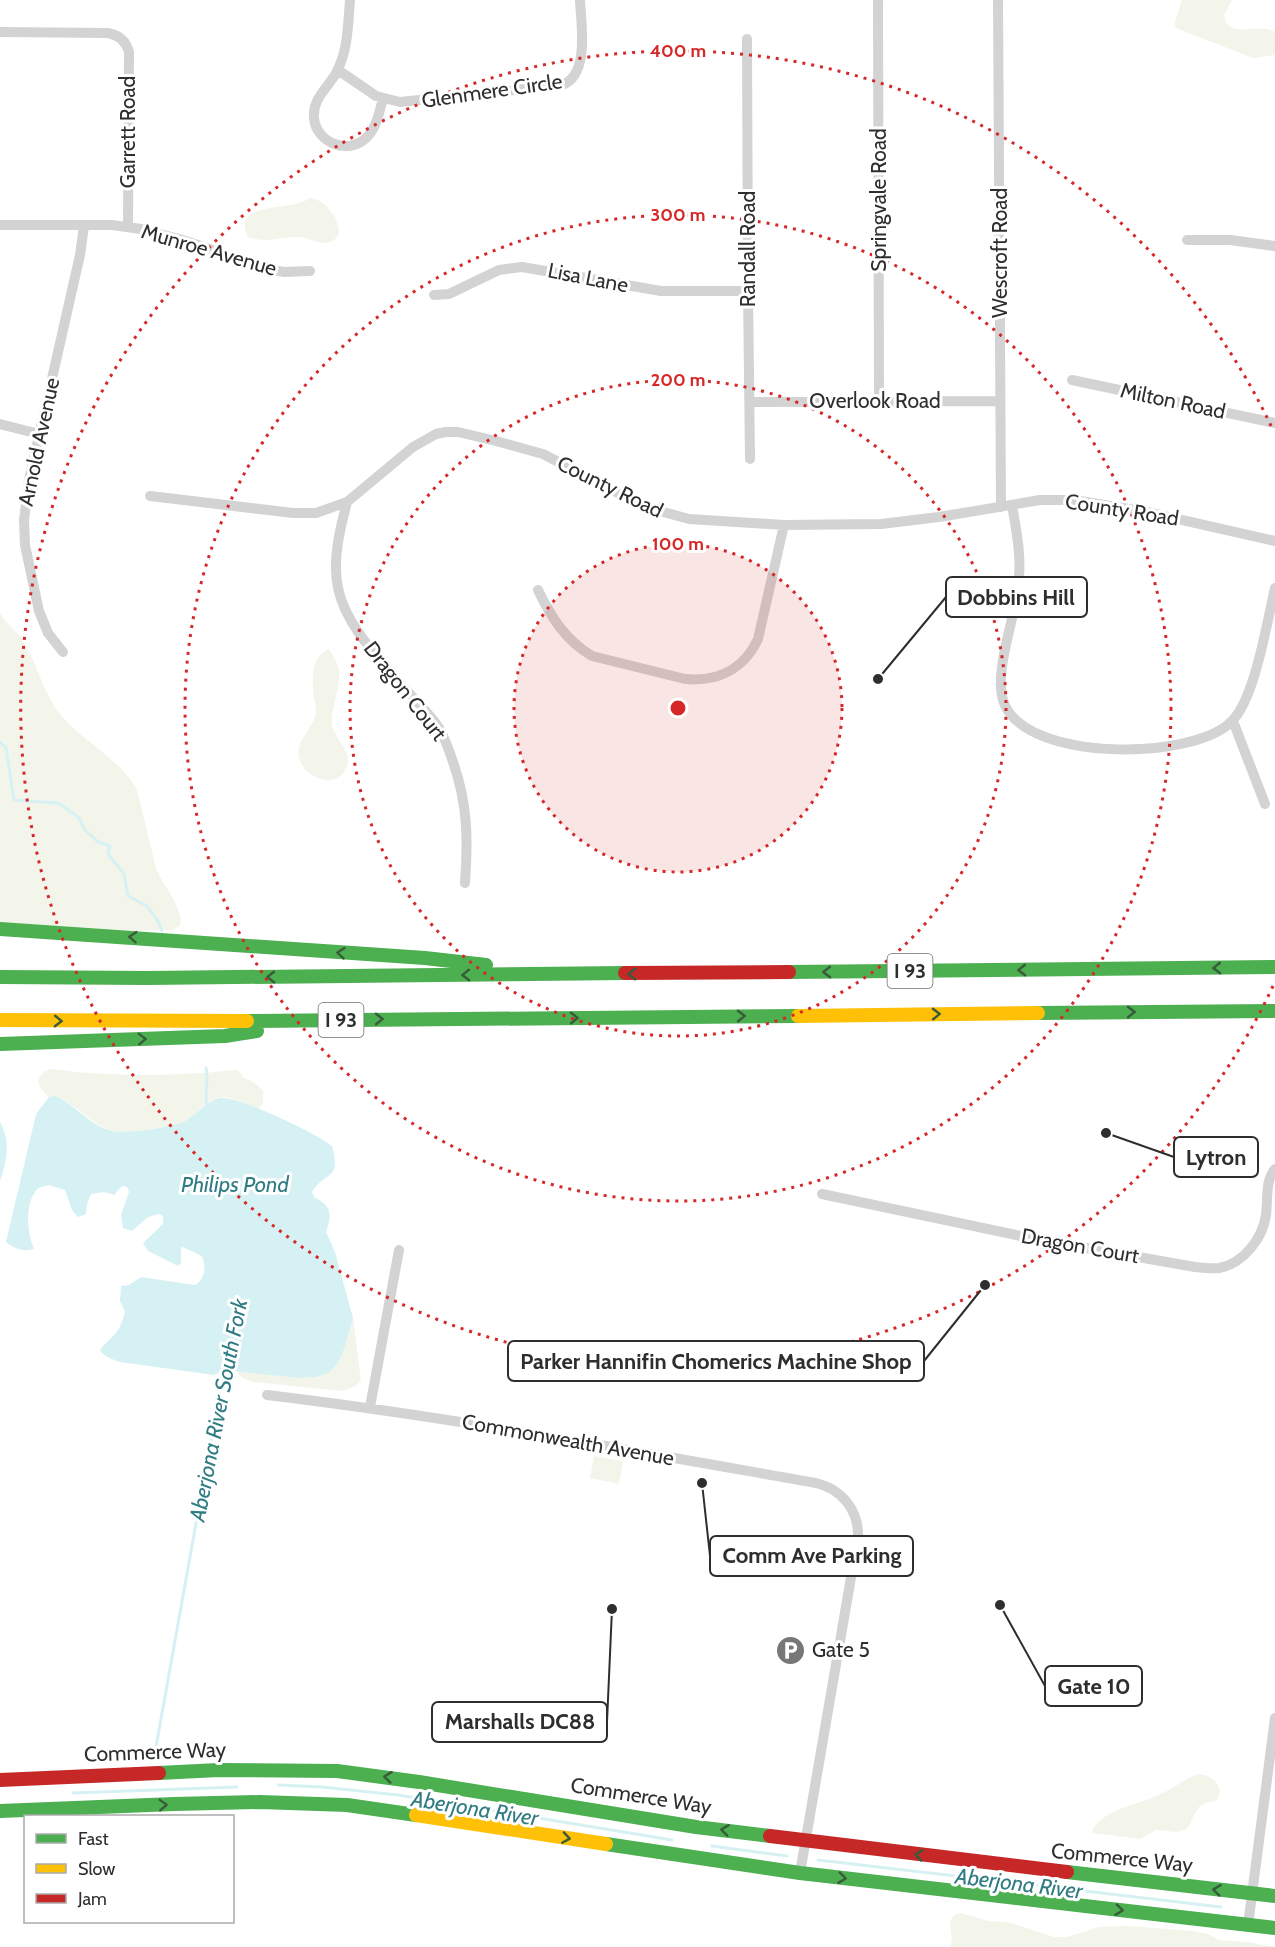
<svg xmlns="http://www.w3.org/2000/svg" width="1275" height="1947" font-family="Cabin,sans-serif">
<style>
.green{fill:#f3f5eb}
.water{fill:#d6f1f3}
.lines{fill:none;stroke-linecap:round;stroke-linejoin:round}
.stream{stroke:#d6f1f3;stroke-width:3}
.street{stroke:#d3d3d3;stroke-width:10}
.fast{stroke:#4caf50;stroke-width:14}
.slow{stroke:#ffc107;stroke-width:14}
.jam{stroke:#c62828;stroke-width:14}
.oneway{stroke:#385b3a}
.ring{fill:none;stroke:#d62828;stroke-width:3;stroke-dasharray:3 6}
.labels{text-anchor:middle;stroke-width:6;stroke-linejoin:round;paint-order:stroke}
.shield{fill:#fff;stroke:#6d6d6d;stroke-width:1.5}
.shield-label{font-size:20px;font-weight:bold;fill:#2e2e2e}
.street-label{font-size:21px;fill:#2e2e2e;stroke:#fff}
.poi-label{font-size:21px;fill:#2e2e2e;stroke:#fff;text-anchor:start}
.water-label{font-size:22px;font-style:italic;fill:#307c83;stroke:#fff}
.centre{fill:#d62828;stroke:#fff;stroke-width:3}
.ring-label{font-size:18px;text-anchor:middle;font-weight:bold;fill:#d62828;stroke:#fff;stroke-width:6;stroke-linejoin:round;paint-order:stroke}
.leader{fill:none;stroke:#2e2e2e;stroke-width:2}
.callout-dot{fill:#2e2e2e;stroke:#fff;stroke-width:2}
.callout{fill:#fff;stroke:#2e2e2e;stroke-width:2}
.callout-label{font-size:22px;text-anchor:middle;font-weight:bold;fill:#2e2e2e}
</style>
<rect width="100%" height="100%" fill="#fff"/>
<!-- green -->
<path class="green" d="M1182 0H1232L1224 15C1229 42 1257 21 1275 32V55L1253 58 1176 28 1174 25Z
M309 198C324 198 339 218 339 233 337 237 335 241 329 242 322 245 313 240 306 238 287 234 268 245 248 237 229 200 295 212 309 198Z
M0 613C5 622 11 627 18 634 23 640 29 651 32 658 41 677 47 699 61 715 84 743 120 758 137 790L156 868C162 884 185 910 180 926L172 930 0 934Z
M329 649C332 655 338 663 339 670 341 687 331 707 332 724 333 738 353 751 347 766 339 791 304 779 299 758 295 739 314 729 316 712 316 708 315 702 314 698 312 682 310 656 329 649Z
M52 1069C101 1076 152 1076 201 1073 214 1073 226 1070 238 1070L244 1078 255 1083 263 1091V1103L259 1109C248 1105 235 1098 224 1097 207 1097 198 1114 185 1121 175 1127 124 1134 113 1131 92 1127 68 1094 49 1097 43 1092 37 1086 39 1078L45 1071Z
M353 1318 361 1381 354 1387 342 1391 253 1382 242 1378 236 1371 299 1378 316 1377 337 1364Z
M594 1456 623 1461 619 1484 590 1478Z
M1198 1774C1211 1775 1227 1786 1216 1801 1194 1803 1197 1813 1187 1829L1177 1832 1156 1830 1140 1839 1093 1833 1092 1830C1105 1808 1138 1805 1159 1795 1173 1789 1184 1779 1198 1774Z
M961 1913 988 1921 1007 1922 1054 1937H1067L1099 1927 1127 1926 1193 1931 1208 1934 1219 1940 1248 1942 1275 1947H950L952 1939 950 1921 954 1915Z"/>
<!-- water -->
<path class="water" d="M55 1096C75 1104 91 1127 113 1131 124 1134 176 1127 185 1121 197 1114 205 1102 219 1098 235 1094 318 1134 332 1146 342 1181 325 1171 312 1192L314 1197C332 1206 332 1214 326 1232L335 1252 353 1318 344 1349 337 1364 328 1373 316 1377 298 1378 224 1370 214 1375 120 1362C112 1359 104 1357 100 1350 104 1344 109 1341 114 1335 121 1328 122 1321 125 1312L120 1301 121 1286 129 1285 141 1277 195 1285C204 1281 207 1267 202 1257 199 1253 188 1250 183 1247L181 1248V1263L178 1266 148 1251 143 1243 163 1224V1216L159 1214 148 1217 132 1231 123 1228 121 1215 129 1192 127 1187 122 1186 114 1195 104 1192 91 1194 87 1204 86 1214 78 1217 72 1210 65 1190 49 1185 38 1188C24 1203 27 1232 34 1249 24 1252 14 1249 6 1242L36 1114 49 1097Z
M0 1122C11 1141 7 1161 0 1181Z"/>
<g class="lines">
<!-- stream -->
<path class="stream" d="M0 742 6 748 14 800 57 803 63 806 79 818 85 830 97 841 110 846 108 854 124 874 128 896 147 906 158 921 162 931
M206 1068C209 1081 204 1094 207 1108
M154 1758 224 1367
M278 1785 322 1787 398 1795 672 1840
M73 1793 237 1787
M712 1846 787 1856
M818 1860 1221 1907"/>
<!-- street -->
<path class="street" d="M350 0C348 24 348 52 336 73 328 88 312 99 314 118 316 143 349 156 367 137 377 127 379 112 383 99
M878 0 879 401
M998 0 1001 507
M0 32 108 33C119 35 126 41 129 52L128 227
M747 39 748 291 750 459
M338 70 376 96 400 102 562 85C590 75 581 24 580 0
M0 225H112L141 229 183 240 272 270 284 272 310 271
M1187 240H1230L1275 246
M434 295 449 294 499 270 522 267 661 291H748
M1072 380 1275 423
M750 402 1000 401
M0 424 39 434
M150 496 293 513H316L347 502 413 447 436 434 446 432H458L496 441 543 454 645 507 689 519 784 525 881 524 939 517 1040 500H1074L1147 512 1275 541
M347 502C340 529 332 560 338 588 346 627 381 660 406 690 417 702 430 714 439 728 445 738 449 750 453 762 468 805 468 839 465 883
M1012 505C1016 529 1021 553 1019 577 1018 613 992 671 1004 703 1026 762 1194 761 1232 721 1255 698 1267 622 1275 588
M538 590C551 617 565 640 592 656L685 679C718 682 744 669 758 639L784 525
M63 652 48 633 39 611 25 545 24 520 29 480 80 255 84 226
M1233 721 1265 804
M822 1194 1030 1238 1195 1267C1203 1268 1211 1269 1219 1268 1243 1264 1263 1238 1266 1215 1268 1201 1265 1180 1275 1169
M267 1395C451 1417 634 1451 816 1483 842 1489 859 1511 858 1537L800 1873
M370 1407 399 1250
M1248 1925 1275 1718"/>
<!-- fast -->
<path class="fast" d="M0 929 425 958 486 965
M789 972 1275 967
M0 977 147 978 625 973
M1038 1013 1275 1011
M247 1021 798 1016
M0 1044 225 1036 257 1031
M159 1773 218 1770 337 1771 419 1782 696 1827 770 1836
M0 1811 174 1804 260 1802 347 1805 416 1815
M606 1844 800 1873 1275 1928
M1067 1872 1275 1896"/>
<!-- slow -->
<path class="slow" d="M798 1016 1038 1013
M0 1020 247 1021
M416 1815 606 1844"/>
<!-- jam -->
<path class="jam" d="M625 973 789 972
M0 1780 159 1773
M770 1836 1067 1872"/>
</g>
<!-- one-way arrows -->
<defs><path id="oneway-chevron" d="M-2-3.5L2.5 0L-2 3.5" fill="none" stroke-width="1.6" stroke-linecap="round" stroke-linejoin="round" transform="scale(1.5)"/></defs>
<g class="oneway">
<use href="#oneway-chevron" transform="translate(133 937) rotate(-176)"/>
<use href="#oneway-chevron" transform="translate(341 953) rotate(-175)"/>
<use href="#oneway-chevron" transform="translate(1217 968) rotate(179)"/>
<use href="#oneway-chevron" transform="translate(1022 970) rotate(179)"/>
<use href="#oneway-chevron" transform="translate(827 972) rotate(179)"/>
<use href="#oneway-chevron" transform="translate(632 974) rotate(179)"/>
<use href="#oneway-chevron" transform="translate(466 975) rotate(179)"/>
<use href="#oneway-chevron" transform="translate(271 977) rotate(179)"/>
<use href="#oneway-chevron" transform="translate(1131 1012) rotate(-1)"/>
<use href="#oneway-chevron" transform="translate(936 1014) rotate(-1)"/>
<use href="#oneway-chevron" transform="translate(741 1016) rotate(-1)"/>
<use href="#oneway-chevron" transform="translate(574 1018) rotate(-1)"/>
<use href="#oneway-chevron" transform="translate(379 1019) rotate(-1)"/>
<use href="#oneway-chevron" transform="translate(58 1021) rotate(1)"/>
<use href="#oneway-chevron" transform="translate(142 1039) rotate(-2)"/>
<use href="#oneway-chevron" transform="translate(388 1777) rotate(-173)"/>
<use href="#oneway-chevron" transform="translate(163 1805) rotate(-2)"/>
<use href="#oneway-chevron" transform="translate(725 1830) rotate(-173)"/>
<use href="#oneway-chevron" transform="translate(566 1838) rotate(9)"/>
<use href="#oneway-chevron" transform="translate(919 1855) rotate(-173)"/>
<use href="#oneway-chevron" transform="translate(842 1878) rotate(7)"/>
<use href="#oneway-chevron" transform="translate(1217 1890) rotate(-174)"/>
<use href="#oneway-chevron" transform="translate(1119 1910) rotate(7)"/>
</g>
<!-- distance rings -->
<circle cx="678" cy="708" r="164" fill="#d62828" fill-opacity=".12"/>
<g class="ring">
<circle cx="678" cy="708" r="164"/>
<circle cx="678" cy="708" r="328"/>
<circle cx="678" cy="708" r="493"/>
<path d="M1273 986A657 657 0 1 1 1273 430"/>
</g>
<!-- icons -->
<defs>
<symbol id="parking-disc" viewBox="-11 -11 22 22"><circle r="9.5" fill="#777" stroke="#fff"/><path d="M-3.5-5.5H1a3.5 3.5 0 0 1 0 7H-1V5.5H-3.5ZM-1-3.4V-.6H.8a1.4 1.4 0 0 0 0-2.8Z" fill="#fff"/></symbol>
</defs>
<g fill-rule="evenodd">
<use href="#parking-disc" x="774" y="1634" width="33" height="33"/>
</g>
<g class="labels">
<!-- shield labels -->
<g class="shield">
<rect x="887.5" y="954" width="45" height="34" rx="4.5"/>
<rect x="318.5" y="1003" width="45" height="34" rx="4.5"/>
</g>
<g class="shield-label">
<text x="910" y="978">I 93</text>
<text x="341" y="1027">I 93</text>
</g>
<!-- street labels -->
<g class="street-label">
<text transform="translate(492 91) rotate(-8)" y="7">Glenmere Circle</text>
<text transform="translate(128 132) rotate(-90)" y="7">Garrett Road</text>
<text transform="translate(879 200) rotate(-90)" y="7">Springvale Road</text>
<text transform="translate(748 249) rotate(-90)" y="7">Randall Road</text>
<text transform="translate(209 250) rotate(16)" y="7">Munroe Avenue</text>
<text transform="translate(1000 253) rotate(-90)" y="7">Wescroft Road</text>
<text transform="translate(588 278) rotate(11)" y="7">Lisa Lane</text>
<text x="875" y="408">Overlook Road</text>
<text transform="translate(1173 401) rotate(12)" y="7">Milton Road</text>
<text transform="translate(39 442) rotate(-78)" y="7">Arnold Avenue</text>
<text transform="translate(610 487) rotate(26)" y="7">County Road</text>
<text transform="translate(1122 510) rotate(9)" y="7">County Road</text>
<text transform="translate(405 691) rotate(52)" y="7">Dragon Court</text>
<text transform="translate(1080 1246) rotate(10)" y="7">Dragon Court</text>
<text transform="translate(568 1440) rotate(10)" y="7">Commonwealth Avenue</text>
<text transform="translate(155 1752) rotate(-2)" y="7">Commerce Way</text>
<text transform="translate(641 1796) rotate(9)" y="7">Commerce Way</text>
<text transform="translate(1122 1858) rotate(6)" y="7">Commerce Way</text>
</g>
<!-- poi labels -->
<g class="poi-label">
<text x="812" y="1657">Gate 5</text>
</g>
<!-- water labels -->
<g class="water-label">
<text x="235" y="1192">Philips Pond</text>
<text transform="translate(218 1410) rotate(-79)" y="8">Aberjona River South Fork</text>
<text transform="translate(475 1808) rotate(9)" y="8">Aberjona River</text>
<text transform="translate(1019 1883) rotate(7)" y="8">Aberjona River</text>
</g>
</g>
<circle cx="678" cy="708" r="9" class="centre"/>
<g class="ring-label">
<text x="678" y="57">400 m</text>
<text x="678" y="221">300 m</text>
<text x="678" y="386">200 m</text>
<text x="678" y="550">100 m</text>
</g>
<!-- callouts -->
<path class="leader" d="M878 679L946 597M1106 1133L1174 1157M985 1285L924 1361M702 1483L710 1556M1000 1605L1045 1686M612 1609L607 1722"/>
<g class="callout-dot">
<circle cx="878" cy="679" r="6"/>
<circle cx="1106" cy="1133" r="6"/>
<circle cx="985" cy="1285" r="6"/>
<circle cx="702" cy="1483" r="6"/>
<circle cx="1000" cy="1605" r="6"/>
<circle cx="612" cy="1609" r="6"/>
</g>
<g class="callout">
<rect x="946" y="577" width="141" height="40" rx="6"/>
<rect x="1174" y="1137" width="84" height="40" rx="6"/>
<rect x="508" y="1341" width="416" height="40" rx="6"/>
<rect x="710" y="1536" width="203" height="40" rx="6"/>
<rect x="1045" y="1666" width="97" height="40" rx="6"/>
<rect x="432" y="1702" width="175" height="40" rx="6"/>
</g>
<g class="callout-label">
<text x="1016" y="605">Dobbins Hill</text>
<text x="1216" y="1165">Lytron</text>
<text x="716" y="1369">Parker Hannifin Chomerics Machine Shop</text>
<text x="812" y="1563">Comm Ave Parking</text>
<text x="1094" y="1694">Gate 10</text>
<text x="520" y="1729">Marshalls DC88</text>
</g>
<!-- legend -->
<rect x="24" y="1815" width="210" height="108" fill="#ffffff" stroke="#ababab" stroke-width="1.5"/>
<rect x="36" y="1834" width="30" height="9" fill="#4caf50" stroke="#ababab" stroke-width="1.5"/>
<text x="78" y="1845" font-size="18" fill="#2e2e2e">Fast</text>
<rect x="36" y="1864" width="30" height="9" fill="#ffc107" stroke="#ababab" stroke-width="1.5"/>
<text x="78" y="1875" font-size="18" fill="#2e2e2e">Slow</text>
<rect x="36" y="1894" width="30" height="9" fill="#c62828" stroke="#ababab" stroke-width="1.5"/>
<text x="78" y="1905" font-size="18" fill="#2e2e2e">Jam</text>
</svg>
